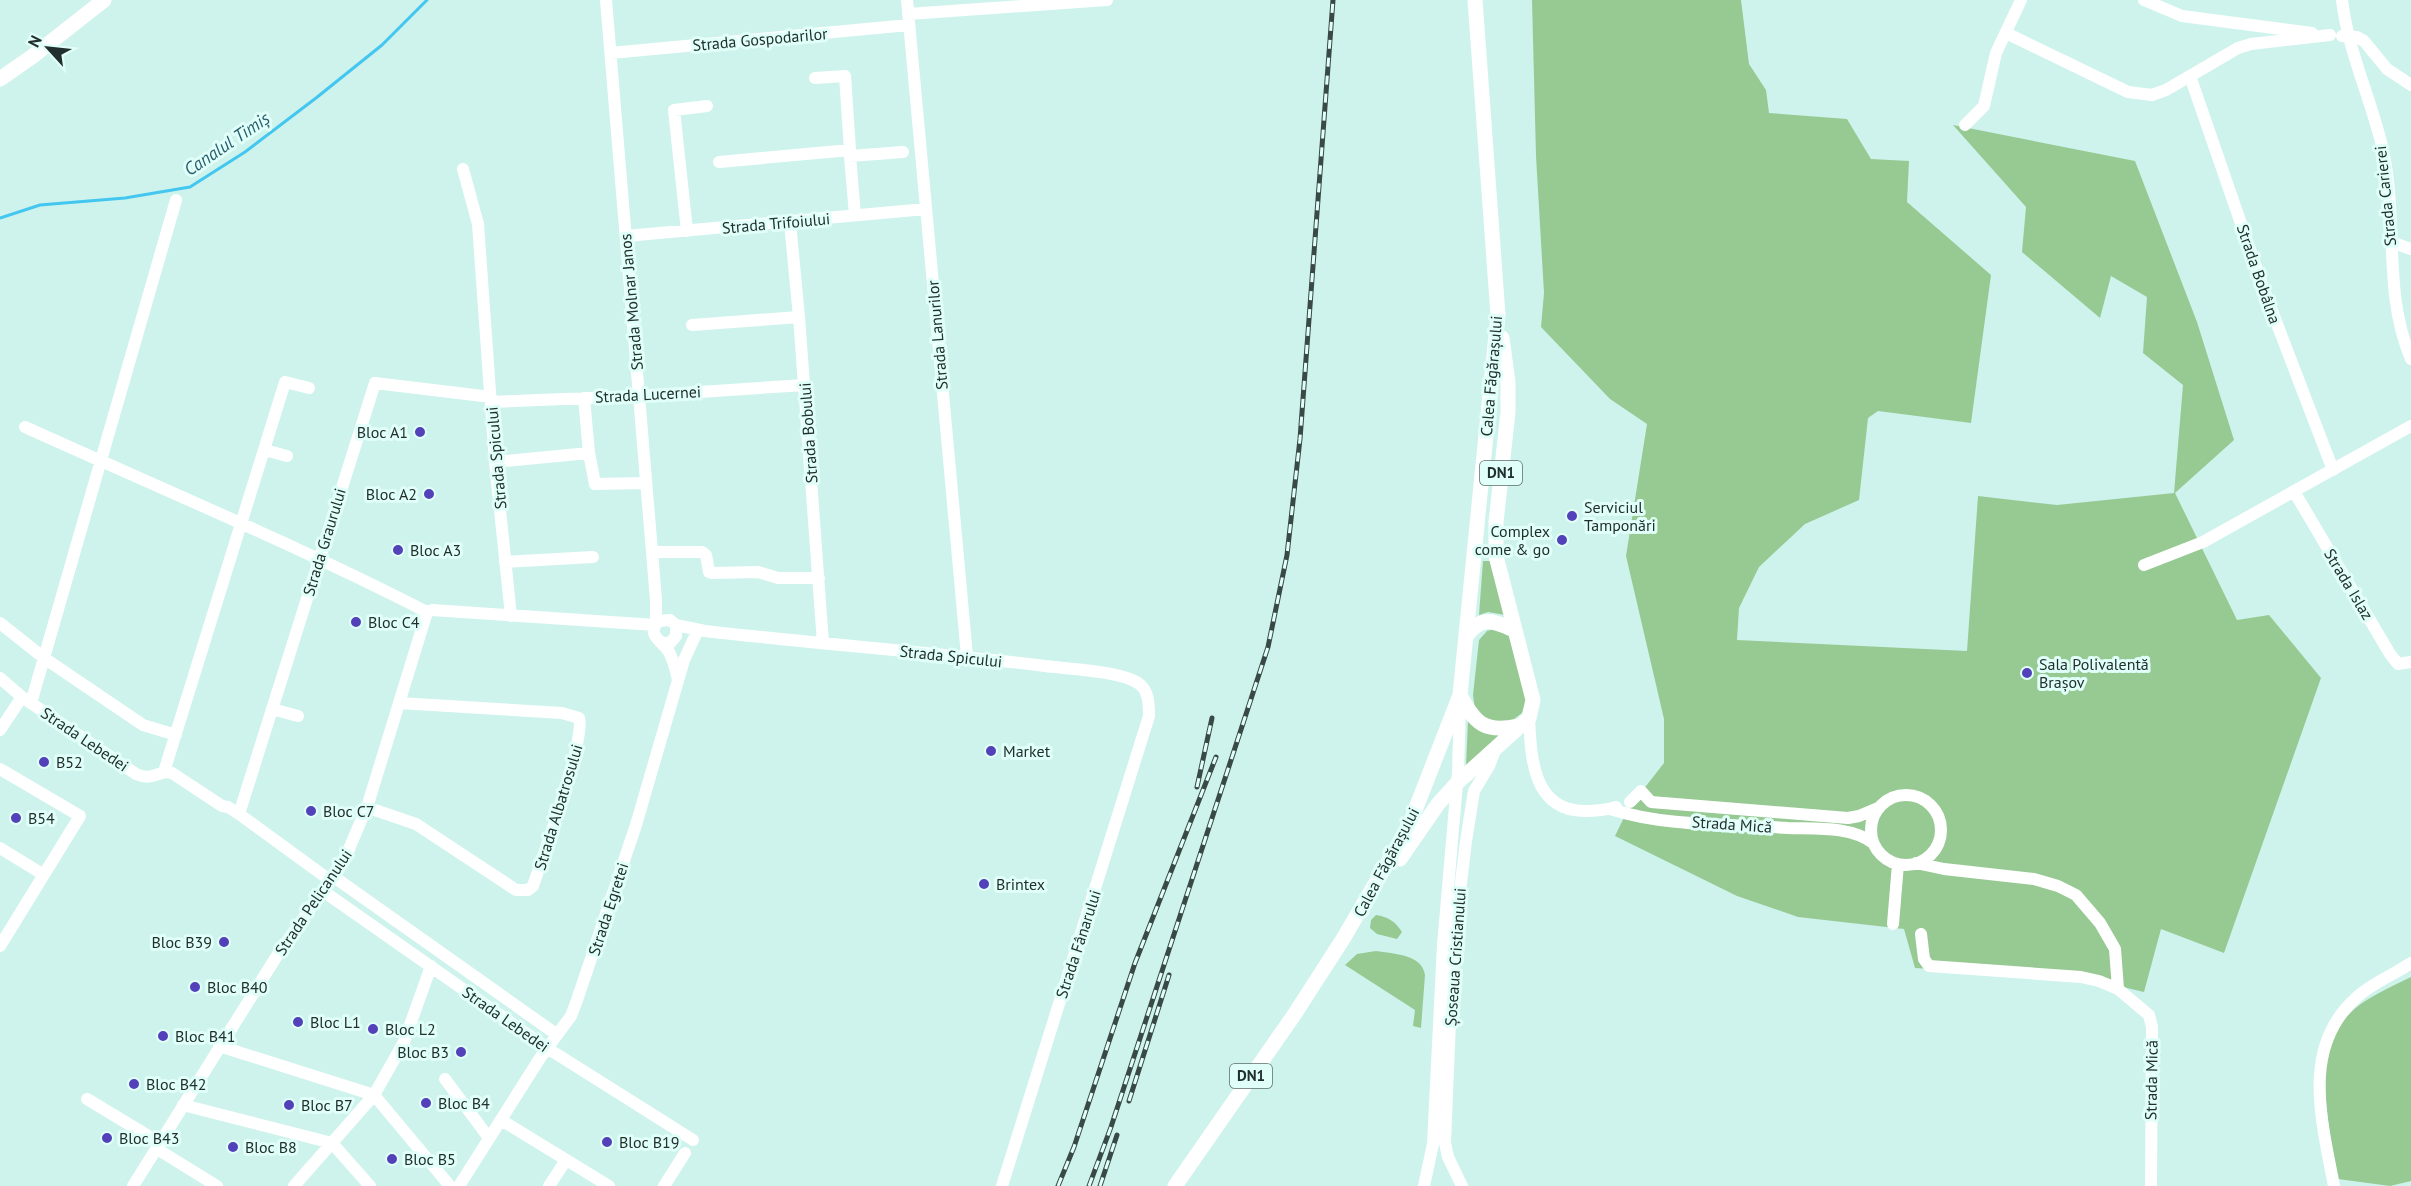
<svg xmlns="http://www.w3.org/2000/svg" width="2411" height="1186" font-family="'PT Sans',sans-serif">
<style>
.green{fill:#97ca93}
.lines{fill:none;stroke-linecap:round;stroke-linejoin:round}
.stream{stroke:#43c6ef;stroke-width:3}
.minor{stroke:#fff;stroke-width:12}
.major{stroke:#fff;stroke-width:15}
.rail-casing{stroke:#384946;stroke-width:5}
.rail{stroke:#e1fff9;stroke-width:3;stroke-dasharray:9;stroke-linecap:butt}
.poi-dot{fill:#5241b9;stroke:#e1fff9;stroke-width:2}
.labels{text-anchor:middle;stroke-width:6;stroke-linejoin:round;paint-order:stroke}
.shield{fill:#e1fff9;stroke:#5b6e6a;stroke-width:1.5}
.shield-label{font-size:15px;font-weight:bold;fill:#22302d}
.street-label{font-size:16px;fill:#22302d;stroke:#e1fff9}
.poi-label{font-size:16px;fill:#22302d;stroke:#e1fff9;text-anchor:start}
.water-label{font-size:18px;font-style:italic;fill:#2a5e70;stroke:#e1fff9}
</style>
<rect width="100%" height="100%" fill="#cef3ec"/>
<!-- green -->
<path class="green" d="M1532 0H1741L1749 64 1766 90 1769 113 1847 119 1871 159 1909 161 1907 202 1991 275 1971 423 1878 411 1868 418 1859 500 1805 524 1759 567 1739 608 1737 640 1967 651 1978 496 2057 505 2174 493 2183 385 2143 353 2147 297 2111 276 2100 318 2022 252 2026 207 1953 125 2135 161 2197 322 2234 440 2175 493 2237 620 2269 615 2321 678 2224 953 2161 929 2144 992 2089 979 1915 968 1904 929 1798 917 1737 896 1615 836 1628 809 1664 763V719L1626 556 1647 424 1610 399 1541 327 1544 293 1536 156Z
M1483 561H1490L1505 615 1488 612 1479 615Z
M1494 629 1504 631 1509 636 1527 699 1522 713 1510 722 1485 721 1475 710 1473 695 1479 640 1487 631Z
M1468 720 1501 734 1466 766Z
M1376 915C1388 917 1395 921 1402 932L1397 939 1377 934 1370 928 1371 920Z
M1376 951C1394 954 1422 954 1425 975L1421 1028 1413 1026 1415 1010 1345 965 1357 954Z
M2411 977V1181L2390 1186 2338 1179C2331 1143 2318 1076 2330 1042 2334 1032 2341 1023 2348 1015 2364 998 2391 987 2411 977Z"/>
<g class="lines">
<!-- stream -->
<path class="stream" d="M0 218 40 205 125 198 190 187 245 152 316 98 382 45 427 0"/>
<!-- minor -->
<path class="minor" d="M606 0 656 600V623
M907 0 967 656
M2144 0 2182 16 2312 33
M2342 0C2348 51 2370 96 2382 146 2399 217 2382 291 2411 359
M908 14 1107 0
M2006 33 2128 92 2152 95 2166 90 2238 48 2251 44 2330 35
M2342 36 2357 37 2364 41 2387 69 2411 85
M611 53 909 25
M2190 76 2264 290 2333 470
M815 78 845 76 850 150
M1965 125 1984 106 1996 53 2021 0
M719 162 850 150V156
M463 169 478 224 495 462 511 616
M855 215 850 156 903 152
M790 223 799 317 823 643
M687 231 674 110 707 106
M626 236 926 209
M2391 242 2411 249
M692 325 799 317
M584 398 589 453
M491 402 639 396 804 385
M25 427C160 488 296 545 427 612L432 610 655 625
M265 450 287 456
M495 462 589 453 595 484 646 483
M2295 493 2390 654 2398 664 2411 662
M652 552H702L706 555 709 572 712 573 758 572 778 578H819
M505 562 593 557
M2144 565 2203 542 2411 426
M0 623 44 658 143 725 176 735
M676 625 705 631C818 644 932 652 1045 666 1068 669 1120 671 1138 683 1149 690 1149 705 1149 716L1002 1186
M662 643H670L676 636V625L670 620 659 621C645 634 662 641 669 652 674 661 676 671 678 680
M0 678 22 697 136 774C155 782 158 769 172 773L222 806 228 807 239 814 331 881
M31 703 176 200
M272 709 298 716
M1529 718C1531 756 1532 810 1584 811 1594 811 1606 810 1616 807
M0 730 22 697
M0 769 80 816 0 946
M164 772 285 382 309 388
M1871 830a35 35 0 1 1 70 0a35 35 0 1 1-70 0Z
M1630 802 1641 791 1651 802 1848 818 1859 816 1878 808
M366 807 416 824 516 890H528L533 886C542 859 586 738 579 718L562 713 399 703
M1610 809C1666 827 1730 824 1788 828 1816 829 1850 826 1873 843
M239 814 375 383 491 397
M0 848 44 875
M1916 863 1944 869 2034 879 2058 886 2076 895 2100 923 2115 949 2118 989 2149 1015 2152 1027 2151 1186
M334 877 556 1034
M323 891 547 1048 693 1140
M1893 924 1898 864
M1921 934 1924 959 1929 966 2081 977 2099 981 2118 989
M219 1046 374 1095 450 1186
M445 1079 489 1138
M87 1099 160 1143
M183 1105 332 1143 370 1186
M501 1120 609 1186
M157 1149 217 1186
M133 1186 278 954 344 861 368 804 427 612
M294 1186 374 1095 404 1042 431 966
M459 1186 540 1058 571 1016 577 1000 636 825 684 660 696 634
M549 1186 566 1160
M664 1186 685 1153
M1424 1186 1433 1144 1443 945 1458 772 1460 702
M1462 1186 1448 1157 1445 1143 1453 949 1466 841 1474 791 1489 766 1496 748
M2334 1186C2322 1121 2300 1047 2357 997 2372 983 2393 975 2411 963"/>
<!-- major -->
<path class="major" d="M0 79 33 56 104 0
M1467 635C1482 615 1493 621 1514 630
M1460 695C1475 724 1485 733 1518 726
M1400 859 1438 804 1457 783 1529 718 1533 700 1496 556V522L1508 412V382L1502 338
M1175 1186 1294 1015 1343 939 1409 826 1460 695 1498 315 1475 0"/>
<defs>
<path id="rail" d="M1197 787 1212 718
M1129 1101 1169 975
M1058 1186 1074 1147 1135 963 1216 757
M1089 1186 1111 1127 1268 647 1287 555 1300 439 1333 0
M1100 1186 1117 1135"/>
</defs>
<!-- rail casing -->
<use href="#rail" class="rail-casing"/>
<!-- rail -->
<use href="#rail" class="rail"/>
</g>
<!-- markers -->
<g class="poi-dot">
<circle cx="420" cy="432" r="6"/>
<circle cx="429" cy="494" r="6"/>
<circle cx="1572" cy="516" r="6"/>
<circle cx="1562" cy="540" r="6"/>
<circle cx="398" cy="550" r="6"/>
<circle cx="356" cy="622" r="6"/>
<circle cx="2027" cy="673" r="6"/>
<circle cx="991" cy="751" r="6"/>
<circle cx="44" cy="762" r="6"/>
<circle cx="311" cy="811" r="6"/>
<circle cx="16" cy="818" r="6"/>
<circle cx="984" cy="884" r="6"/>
<circle cx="224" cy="942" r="6"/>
<circle cx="195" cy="987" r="6"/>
<circle cx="298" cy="1022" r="6"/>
<circle cx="373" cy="1029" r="6"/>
<circle cx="163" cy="1036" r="6"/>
<circle cx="461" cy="1052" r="6"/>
<circle cx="134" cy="1084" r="6"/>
<circle cx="426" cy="1103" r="6"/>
<circle cx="289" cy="1105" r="6"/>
<circle cx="107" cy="1138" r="6"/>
<circle cx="607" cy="1142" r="6"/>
<circle cx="233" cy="1147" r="6"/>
<circle cx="392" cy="1159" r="6"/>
</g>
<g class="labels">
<!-- shield labels -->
<g class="shield">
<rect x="1480" y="461" width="42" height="24" rx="4.5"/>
<rect x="1230" y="1064" width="42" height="24" rx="4.5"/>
</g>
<g class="shield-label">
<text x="1501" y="478">DN1</text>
<text x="1251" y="1081">DN1</text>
</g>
<!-- street labels -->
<g class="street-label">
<text transform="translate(760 39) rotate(-5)" y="6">Strada Gospodarilor</text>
<text transform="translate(2385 196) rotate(-96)" y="6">Strada Carierei</text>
<text transform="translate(776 223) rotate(-5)" y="6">Strada Trifoiului</text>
<text transform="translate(2259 274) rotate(71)" y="6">Strada Bobâlna</text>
<text transform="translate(631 302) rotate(-95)" y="6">Strada Molnar Janos</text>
<text transform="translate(937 335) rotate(-95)" y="6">Strada Lanurilor</text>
<text transform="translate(1491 376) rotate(-85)" y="6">Calea Făgărașului</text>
<text transform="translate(648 394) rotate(-3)" y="6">Strada Lucernei</text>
<text transform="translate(808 433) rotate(-94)" y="6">Strada Bobului</text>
<text transform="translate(496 458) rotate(-95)" y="6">Strada Spicului</text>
<text transform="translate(324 542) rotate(-73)" y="6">Strada Graurului</text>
<text transform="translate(2349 584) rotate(59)" y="6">Strada Islaz</text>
<text transform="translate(951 656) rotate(6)" y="6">Strada Spicului</text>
<text transform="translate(85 739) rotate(34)" y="6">Strada Lebedei</text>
<text transform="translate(558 807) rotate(-73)" y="6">Strada Albatrosului</text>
<text transform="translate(1732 824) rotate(4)" y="6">Strada Mică</text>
<text transform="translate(1386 862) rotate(-62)" y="6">Calea Făgărașului</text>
<text transform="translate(313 902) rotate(-56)" y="6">Strada Pelicanului</text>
<text transform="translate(608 909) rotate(-72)" y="6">Strada Egretei</text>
<text transform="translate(1078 944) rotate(-72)" y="6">Strada Fânarului</text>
<text transform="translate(1455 957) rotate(-86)" y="6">Șoseaua Cristianului</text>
<text transform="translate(506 1019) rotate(35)" y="6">Strada Lebedei</text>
<text transform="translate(2151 1080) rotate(-89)" y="6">Strada Mică</text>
</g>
<!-- poi labels -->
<g class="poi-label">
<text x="408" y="438" text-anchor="end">Bloc A1</text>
<text x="417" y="500" text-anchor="end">Bloc A2</text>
<text x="1584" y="513">Serviciul<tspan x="1584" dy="18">Tamponări</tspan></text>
<text x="1550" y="537" text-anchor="end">Complex<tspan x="1550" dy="18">come &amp; go</tspan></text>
<text x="410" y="556">Bloc A3</text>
<text x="368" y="628">Bloc C4</text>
<text x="2039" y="670">Sala Polivalentă<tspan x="2039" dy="18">Brașov</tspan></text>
<text x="1003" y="757">Market</text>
<text x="56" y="768">B52</text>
<text x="323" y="817">Bloc C7</text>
<text x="28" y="824">B54</text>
<text x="996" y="890">Brintex</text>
<text x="212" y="948" text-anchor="end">Bloc B39</text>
<text x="207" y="993">Bloc B40</text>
<text x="310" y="1028">Bloc L1</text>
<text x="385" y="1035">Bloc L2</text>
<text x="175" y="1042">Bloc B41</text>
<text x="449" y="1058" text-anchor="end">Bloc B3</text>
<text x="146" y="1090">Bloc B42</text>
<text x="438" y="1109">Bloc B4</text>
<text x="301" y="1111">Bloc B7</text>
<text x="119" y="1144">Bloc B43</text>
<text x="619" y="1148">Bloc B19</text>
<text x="245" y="1153">Bloc B8</text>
<text x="404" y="1165">Bloc B5</text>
</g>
<!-- water labels -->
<g class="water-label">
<text transform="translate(227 144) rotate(-34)" y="6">Canalul Timiș</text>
</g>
</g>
<!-- north arrow -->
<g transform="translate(48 48) rotate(297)" stroke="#e1fff9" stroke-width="4.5" paint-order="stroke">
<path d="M0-4.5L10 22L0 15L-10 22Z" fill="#22302d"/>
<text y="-9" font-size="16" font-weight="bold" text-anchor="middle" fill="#22302d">N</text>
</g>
</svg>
